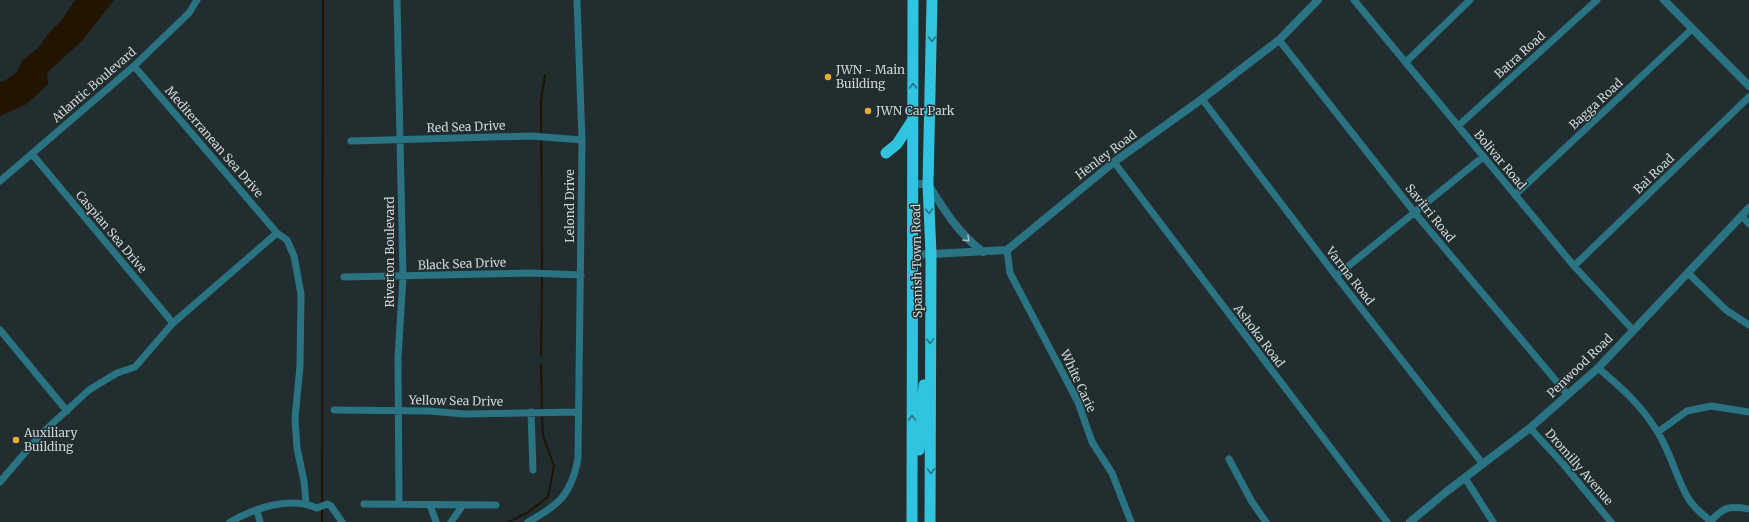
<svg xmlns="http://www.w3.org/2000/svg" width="1749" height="522" font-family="Merriweather,serif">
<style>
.water{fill:#211400}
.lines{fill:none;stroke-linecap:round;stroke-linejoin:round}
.stream{stroke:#211400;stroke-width:2}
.minor{stroke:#2a7382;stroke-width:7}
.tertiary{stroke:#2a7382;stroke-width:8}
.trunk{stroke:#31c4e0;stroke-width:11}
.oneway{stroke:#29717f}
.oneway2{stroke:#a4bcc0}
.poi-dot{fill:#e7ac36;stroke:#222d2f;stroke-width:1.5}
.labels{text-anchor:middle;stroke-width:3;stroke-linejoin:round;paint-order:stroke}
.street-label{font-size:12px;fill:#cdd4d5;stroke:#222d2f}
.poi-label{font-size:12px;fill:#cdd4d5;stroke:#222d2f;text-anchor:start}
</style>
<rect width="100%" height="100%" fill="#222d2f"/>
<!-- water -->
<path class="water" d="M75 0H114L82 41 51 69 47 74 48 84 27 104 0 116V82L6 80 17 72 22 61 39 47 48 34 61 21Z"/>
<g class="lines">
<!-- stream -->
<path class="stream" d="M542 271 541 101 545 75
M541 356 542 276
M541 364 542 411
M322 522 323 0
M508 522 527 513 548 497 554 466 543 436 542 415"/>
<!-- minor -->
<path class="minor" d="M397 0 403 277 398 358 399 504
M1354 0 1574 266 1633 330
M1279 40 1415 213 1568 395
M1406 62 1470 0
M134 66 277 233 287 240 294 256 301 294 300 366 295 418 297 448 304 481 306 503
M1202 99 1336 276 1483 464
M1458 126 1597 0
M351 141 531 136 582 140
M32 154 173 323
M1114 162 1387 522
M0 181 134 66 189 13 197 0
M1515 195 1692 29
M1742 216 1749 224
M1007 250 1010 273 1078 402 1092 442 1112 473 1131 522
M1574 266 1749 97
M1688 273 1726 310 1749 325
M1336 276 1483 157
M344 277 530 273 581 275
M0 330 67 411
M1598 368C1621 387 1641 405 1657 431 1670 451 1676 477 1688 498 1694 508 1703 515 1712 522
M334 410 429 411 464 414 578 412
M531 412 533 470
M1530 428 1564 465 1611 522
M1658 432 1687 411 1711 406 1749 412
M1229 459 1252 502 1266 522
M1465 478 1493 522
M0 482 41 434 89 390 117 373 135 367 173 323 277 233
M364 504 496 505
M430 505 436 522
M257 510 260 522
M1711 521C1724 506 1730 506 1749 509
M230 522C255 508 289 496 317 508L327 504 331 506 342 522
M451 522 463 505
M528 522C559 505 571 495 578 459L582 140 577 0"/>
<!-- tertiary -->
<path class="tertiary" d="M1664 0 1749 86
M913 184H928C944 210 959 234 983 252
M913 255 1007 250 1114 162 1202 99 1279 40 1318 0
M1410 522 1446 492 1530 428 1598 368 1749 208"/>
<!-- trunk -->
<path class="trunk" d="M886 153 897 144 912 121
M919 450 924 385
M912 522 913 0
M930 522 931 254 928 184 932 0"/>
</g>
<!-- one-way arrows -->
<defs><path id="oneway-chevron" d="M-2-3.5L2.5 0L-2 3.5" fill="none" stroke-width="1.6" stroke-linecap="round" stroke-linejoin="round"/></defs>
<g class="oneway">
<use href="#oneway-chevron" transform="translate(932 39) rotate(91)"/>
<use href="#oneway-chevron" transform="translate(913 86) rotate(-90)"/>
<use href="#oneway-chevron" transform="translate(929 211) rotate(88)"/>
<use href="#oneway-chevron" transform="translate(930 341) rotate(90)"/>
<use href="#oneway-chevron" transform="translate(912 418) rotate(-90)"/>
<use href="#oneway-chevron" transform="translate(931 471) rotate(90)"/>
</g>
<use class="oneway2" href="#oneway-chevron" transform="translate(967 239) rotate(44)"/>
<!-- markers -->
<g class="poi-dot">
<circle cx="828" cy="77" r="4"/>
<circle cx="868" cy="111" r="4"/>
<circle cx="16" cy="440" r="4"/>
</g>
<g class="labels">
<!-- street labels -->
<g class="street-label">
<text transform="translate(1520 55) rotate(-42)" y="4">Batra Road</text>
<text transform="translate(94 85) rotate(-41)" y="4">Atlantic Boulevard</text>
<text transform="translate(1596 104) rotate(-43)" y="4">Bagga Road</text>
<text transform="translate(466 127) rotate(-2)" y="4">Red Sea Drive</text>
<text transform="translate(214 142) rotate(49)" y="4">Mediterranean Sea Drive</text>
<text transform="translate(1106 155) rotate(-37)" y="4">Henley Road</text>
<text transform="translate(1500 160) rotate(50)" y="4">Bolivar Road</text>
<text transform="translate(1654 174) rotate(-44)" y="4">Bai Road</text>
<text transform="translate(570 206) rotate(-90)" y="4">Lelond Drive</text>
<text transform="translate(1430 213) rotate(51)" y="4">Savitri Road</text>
<text transform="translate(111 232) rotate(50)" y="4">Caspian Sea Drive</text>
<text transform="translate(390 252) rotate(-90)" y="4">Riverton Boulevard</text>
<text transform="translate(917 261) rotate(-91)" y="4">Spanish Town Road</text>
<text transform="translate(462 264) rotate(-2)" y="4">Black Sea Drive</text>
<text transform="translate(1350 276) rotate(52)" y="4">Varma Road</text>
<text transform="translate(1259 336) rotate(53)" y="4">Ashoka Road</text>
<text transform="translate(1580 366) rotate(-44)" y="4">Penwood Road</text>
<text transform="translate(1078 381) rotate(65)" y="4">White Carie</text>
<text transform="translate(456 401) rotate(1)" y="4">Yellow Sea Drive</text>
<text transform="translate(1579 467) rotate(49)" y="4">Dromilly Avenue</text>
</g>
<!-- poi labels -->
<g class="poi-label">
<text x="836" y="74">JWN - Main<tspan x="836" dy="14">Building</tspan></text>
<text x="876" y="115">JWN Car Park</text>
<text x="24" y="437">Auxiliary<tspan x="24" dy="14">Building</tspan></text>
</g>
</g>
</svg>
